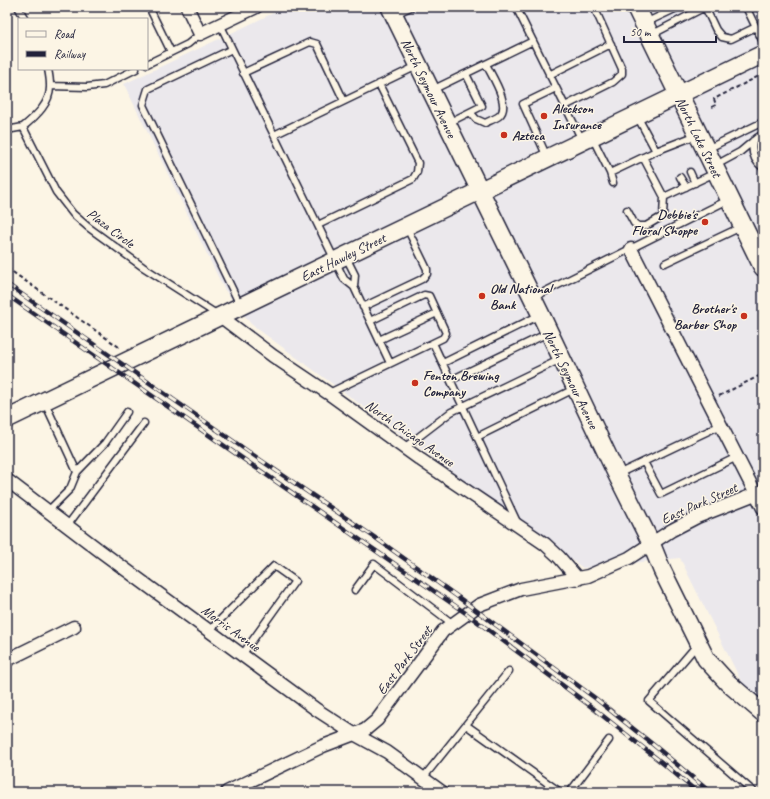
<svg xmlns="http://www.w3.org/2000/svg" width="770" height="799" font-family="Caveat,sans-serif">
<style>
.built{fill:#ebe8ec}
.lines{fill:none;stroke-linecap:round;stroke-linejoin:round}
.lane-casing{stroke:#22223b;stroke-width:9}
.street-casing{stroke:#22223b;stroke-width:15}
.secondary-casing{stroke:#22223b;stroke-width:20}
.primary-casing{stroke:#22223b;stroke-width:21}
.path{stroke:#22223b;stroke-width:2;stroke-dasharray:4 3;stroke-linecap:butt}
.lane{stroke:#fcf5e5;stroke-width:6}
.street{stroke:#fcf5e5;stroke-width:12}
.secondary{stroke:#fcf5e5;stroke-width:17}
.primary{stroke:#fcf5e5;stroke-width:18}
.rail-casing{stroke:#22223b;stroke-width:4.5}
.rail{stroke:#fcf5e5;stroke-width:3;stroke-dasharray:9;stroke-linecap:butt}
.poi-dot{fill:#c8321e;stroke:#fcf5e5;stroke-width:1.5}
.labels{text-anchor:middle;stroke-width:3;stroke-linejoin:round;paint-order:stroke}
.street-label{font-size:14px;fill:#22223b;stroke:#fcf5e5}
.poi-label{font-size:14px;font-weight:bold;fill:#22223b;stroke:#fcf5e5;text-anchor:start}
</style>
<rect width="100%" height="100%" fill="#fcf5e5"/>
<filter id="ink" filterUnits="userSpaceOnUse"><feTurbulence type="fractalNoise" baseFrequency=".025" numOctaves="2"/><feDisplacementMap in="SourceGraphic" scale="8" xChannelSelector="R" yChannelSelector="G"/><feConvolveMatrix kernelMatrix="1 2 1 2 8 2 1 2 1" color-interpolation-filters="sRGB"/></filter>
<g filter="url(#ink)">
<!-- built -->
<path class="built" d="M286 7H763V703L743 685 680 558 583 568 251 324 224 289 124 84Z"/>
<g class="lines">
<defs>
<path id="lane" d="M18 7 25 19
M149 7 171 52
M516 7 582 140
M705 7 716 30 722 37 731 39 756 27
M746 7 763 42
M395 14 411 7
M645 23 679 7
M220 24 344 279 354 287 390 363
M651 35 705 7
M232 49 148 89 143 105 240 305
M147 64 188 44 200 34
M243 73 310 42 317 44 344 101
M549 75 611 44
M50 86 87 87 104 85 136 69
M432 90 533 41
M565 106 613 82 622 74V69L594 7
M470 112 476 119 485 123C489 121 495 119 499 116 512 106 491 75 486 64
M448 123 482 106 466 74
M23 127C36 116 51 103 50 85 50 80 49 74 48 69
M7 130 23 127 56 192 73 214 88 227 143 267 218 315
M274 135 417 66
M592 137 610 173 656 151 637 116
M753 141C751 152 754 161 763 168
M707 149 763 122
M656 151 697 135
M547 157 523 104 556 88
M643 157 664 197 715 173
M716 165 740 152 758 137 763 134
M690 172 695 183
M610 173 613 183
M680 177 686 187
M627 210 634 223 638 226H646L663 216 664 197
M318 225 413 179 417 172 418 163 379 84
M346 257 355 275 354 287
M665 263 741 227
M534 297 728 200
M363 307 422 279 427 274V269L407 228
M379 340 437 313
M433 343 517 522
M443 363 540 315
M451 380 548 333
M329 393 443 338 446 333 429 296 424 295 370 321
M45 403 77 472 105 443 127 412
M477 437 574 389
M404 448 451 412 561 359
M644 462 661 494 737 457
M618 474 721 425
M48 511 70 489 77 472
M67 526 144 423
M355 590 374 564 453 624
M209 631 274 566 295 581 242 655
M697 645 649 701 754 792
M466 725 560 792
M423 778 509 671
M570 792 609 740"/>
<path id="street" d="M187 7 200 34 256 7
M631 249 763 508
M220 316 273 356 328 393 421 460 545 544 559 557 578 579
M7 480 99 550 317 710 354 734 387 752 442 792
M7 660 74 627
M227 792 323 746 365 730 377 720 443 631 479 605 521 589 588 576 629 558 672 530 697 517 763 491"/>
<path id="secondary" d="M390 7 541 315 617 475 651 543 662 570 706 659 727 682 763 713
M7 419 763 54"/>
<path id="primary" d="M636 7 763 267"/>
</defs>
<!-- lane casing -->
<use href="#lane" class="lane-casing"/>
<!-- street casing -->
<use href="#street" class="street-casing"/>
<!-- secondary casing -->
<use href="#secondary" class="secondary-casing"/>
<!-- primary casing -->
<use href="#primary" class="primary-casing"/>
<!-- path -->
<path class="path" d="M712 107 716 105 714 99 763 74
M7 268 119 347
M719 396 763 374"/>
<!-- lane -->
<use href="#lane" class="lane"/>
<!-- street -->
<use href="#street" class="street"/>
<!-- secondary -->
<use href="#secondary" class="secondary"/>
<!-- primary -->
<use href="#primary" class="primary"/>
<defs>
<path id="rail" d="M7 284 259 459 377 539 458 597 595 698 656 747 710 792
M7 295 467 614 589 705 665 765 697 792"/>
</defs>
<!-- rail casing -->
<use href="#rail" class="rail-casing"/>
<!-- rail -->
<use href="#rail" class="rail"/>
</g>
</g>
<!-- markers -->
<g class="poi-dot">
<circle cx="544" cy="116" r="4"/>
<circle cx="504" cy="135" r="4"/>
<circle cx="705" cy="222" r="4"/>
<circle cx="482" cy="296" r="4"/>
<circle cx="744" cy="316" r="4"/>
<circle cx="415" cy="383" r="4"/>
</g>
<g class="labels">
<!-- street labels -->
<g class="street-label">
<text transform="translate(429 88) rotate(64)" y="5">North Seymour Avenue</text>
<text transform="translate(699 137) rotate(64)" y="5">North Lake Street</text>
<text transform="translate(111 228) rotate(37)" y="5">Plaza Circle</text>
<text transform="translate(343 257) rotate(-26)" y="5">East Hawley Street</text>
<text transform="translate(571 379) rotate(64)" y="5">North Seymour Avenue</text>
<text transform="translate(410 433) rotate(35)" y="5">North Chicago Avenue</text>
<text transform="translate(699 503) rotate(-24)" y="5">East Park Street</text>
<text transform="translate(231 628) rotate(36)" y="5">Morris Avenue</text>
<text transform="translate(404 660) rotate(-53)" y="5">East Park Street</text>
</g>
<!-- poi labels -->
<g class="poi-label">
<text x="552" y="113">Aleckson<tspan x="552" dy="16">Insurance</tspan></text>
<text x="512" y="140">Azteca</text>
<text x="697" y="219" text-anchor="end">Debbie's<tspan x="697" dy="16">Floral Shoppe</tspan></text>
<text x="490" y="293">Old National<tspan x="490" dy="16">Bank</tspan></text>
<text x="736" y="313" text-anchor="end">Brother's<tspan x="736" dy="16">Barber Shop</tspan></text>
<text x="423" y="380">Fenton Brewing<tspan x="423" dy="16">Company</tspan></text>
</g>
</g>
<!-- margin -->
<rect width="770" height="799" fill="none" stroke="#fcf5e5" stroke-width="24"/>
<rect x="12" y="12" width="746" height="775" fill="none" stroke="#22223b" stroke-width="1.5" filter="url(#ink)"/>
<!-- legend -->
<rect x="18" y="18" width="130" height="52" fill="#fcf5e5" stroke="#a5a1a1"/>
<rect x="26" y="31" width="20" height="6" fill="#fcf5e5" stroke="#a5a1a1"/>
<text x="54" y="38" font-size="12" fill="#22223b">Road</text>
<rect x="26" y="51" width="20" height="6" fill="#22223b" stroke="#a5a1a1"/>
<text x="54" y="58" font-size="12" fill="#22223b">Railway</text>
<!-- scale -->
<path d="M624 36v6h92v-6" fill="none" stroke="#22223b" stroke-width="2"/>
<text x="630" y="36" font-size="12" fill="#22223b" stroke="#fcf5e5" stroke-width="3" paint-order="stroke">50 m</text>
</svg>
